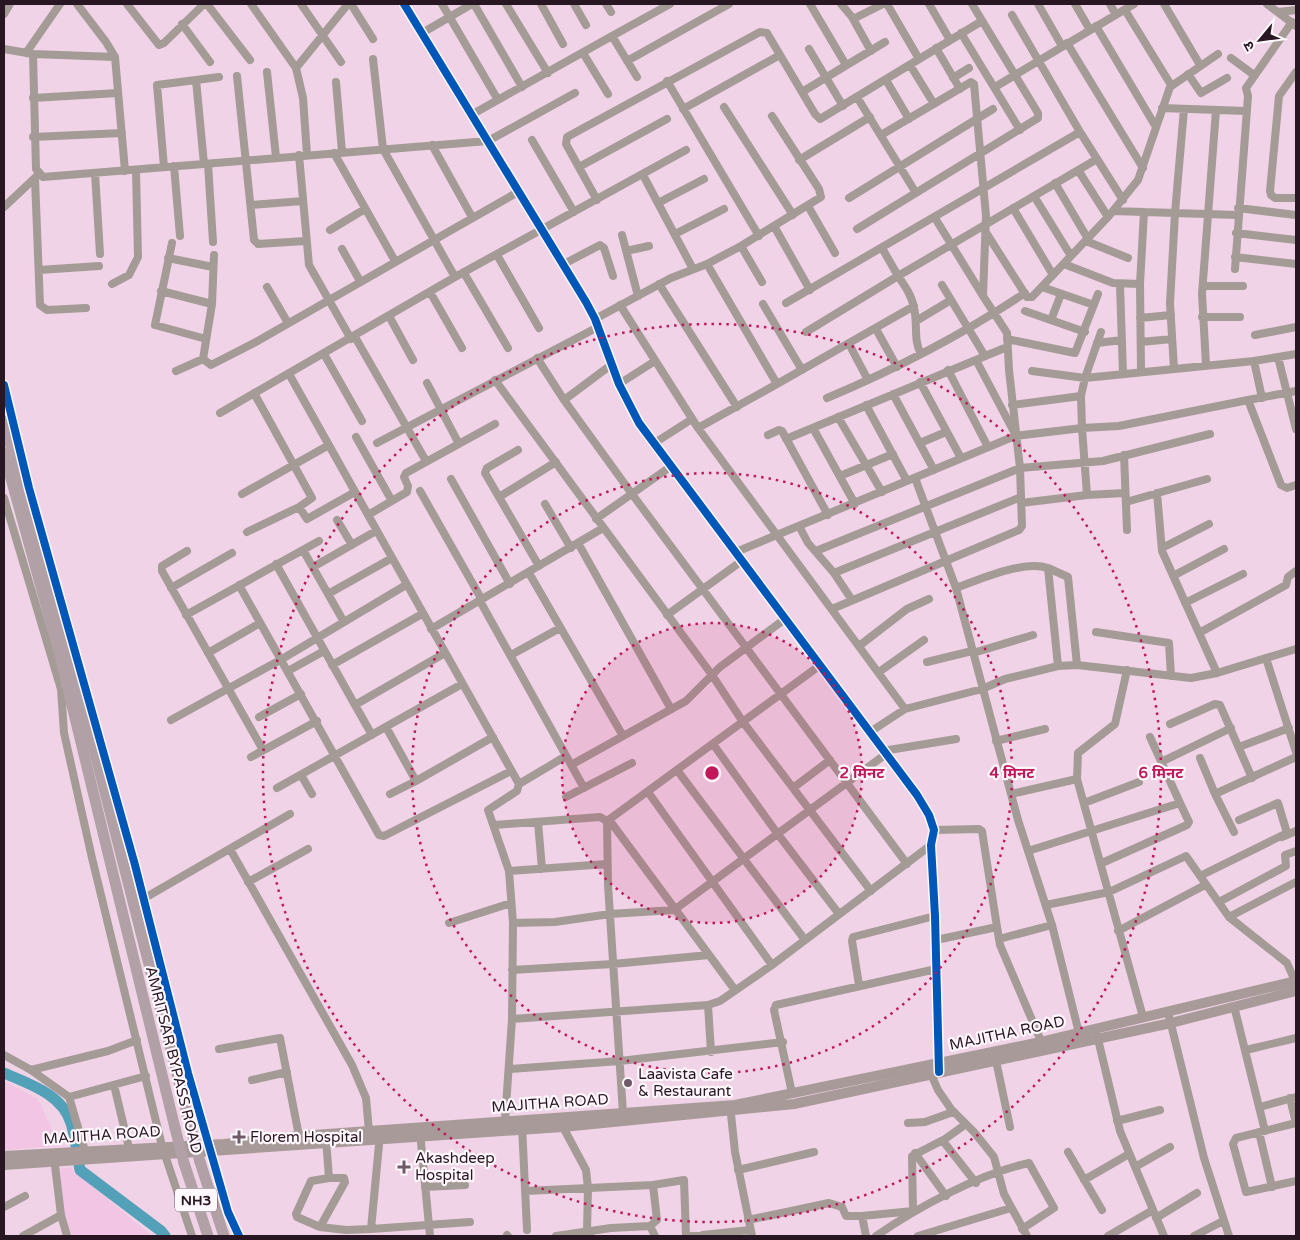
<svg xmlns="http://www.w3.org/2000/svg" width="1300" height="1240" font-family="'Varela Round','Noto Sans Devanagari',sans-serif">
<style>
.built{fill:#f3c5e4}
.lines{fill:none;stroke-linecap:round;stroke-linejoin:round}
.river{stroke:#53a0b9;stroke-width:11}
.minor{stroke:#a49a96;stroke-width:8}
.major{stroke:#a99a9a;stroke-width:10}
.highway{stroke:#b1a0a5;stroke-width:11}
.highway-bridge{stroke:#b1a0a5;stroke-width:11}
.cycleway-casing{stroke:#fef8fc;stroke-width:11}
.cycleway{stroke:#0057b8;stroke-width:8}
.ring{fill:none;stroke:#c2185b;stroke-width:2.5;stroke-dasharray:2.5 5}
.poi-dot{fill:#6f5867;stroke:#fef8fc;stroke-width:2}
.labels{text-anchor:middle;stroke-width:4.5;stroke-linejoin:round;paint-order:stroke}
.shield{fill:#fef8fc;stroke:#695a64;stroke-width:1}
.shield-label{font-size:14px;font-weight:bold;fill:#291623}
.street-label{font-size:15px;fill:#291623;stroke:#fef8fc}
.poi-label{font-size:15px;fill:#291623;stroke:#fef8fc;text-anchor:start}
.centre{fill:#c2185b;stroke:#fef8fc;stroke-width:2.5}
.ring-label{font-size:15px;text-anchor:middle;font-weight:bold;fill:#c2185b;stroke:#fef8fc;stroke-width:4.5;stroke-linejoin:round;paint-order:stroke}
</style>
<rect width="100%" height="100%" fill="#f0d3e6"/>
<!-- built -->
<path class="built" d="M4 1081 38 1099 60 1146 4 1150Z
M69 1167 152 1236H70L50 1170Z"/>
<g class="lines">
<!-- river -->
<path class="river" d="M4 1073C29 1084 62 1094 71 1123 76 1138 77 1155 80 1170L161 1231 165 1236"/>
<!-- minor -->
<path class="minor" d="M77 4 106 42 115 57 125 171
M127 4 159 45 164 43 204 4
M207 4 250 60
M251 4 296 68 303 98 307 155
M301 4 341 62
M351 4 373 39
M404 4 586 302 595 319 619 384 639 423 917 795 929 815 934 830 931 845 935 916 938 1068
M442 4 498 100
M474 4 522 87
M506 4 548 73
M541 4 563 44
M574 4 586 25
M606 4 611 12
M810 4 846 65
M841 4 852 17 871 51
M887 4 919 59
M929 4 950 40
M1038 4 1062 46
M1075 4 1090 30
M1110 4 1116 15
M1164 4 1200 65
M1267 4 1296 26
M1125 10 1171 85
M1278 12 1296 10
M4 14 10 4
M1012 15 1080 132 1123 200
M853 19 883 4
M182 24 210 62
M1096 26 1156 127
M422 33 472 4
M961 33 1020 130
M612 36 670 4
M1067 43 1143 168
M936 48 960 89
M4 49 33 54 36 169 43 177 488 141 575 93
M809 49 843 106
M26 53 60 4
M583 53 608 94
M33 54 115 57
M1231 58 1254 75
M373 59 383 149 455 277
M627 61 729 4
M910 65 934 104
M296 68 348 4
M267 72 276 157
M1296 72 1279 96 1270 191 1271 195 1275 198H1296
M1188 74 1201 93 1227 78
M237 76 254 240 258 244 305 241
M953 78 969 68
M196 80 204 164
M886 80 909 119
M667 81 759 236
M336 82 342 152
M995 87 1134 4
M802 92 885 42
M857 97 916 193
M33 98 118 93
M724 107 793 215
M1162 108 1246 111
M683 109 780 55
M471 115 612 36 637 77
M33 137 122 133
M532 140 574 212
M432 145 472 217
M334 153 395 261
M299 155 309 265 351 339
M799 160 870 117
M208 164 213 242
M174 166 180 236
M164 167 157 85 219 77
M579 167 667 119
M1078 170 1108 217
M95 173 100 254
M643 175 693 269
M35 179 40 305 47 310 86 308
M1055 183 1088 239
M1034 196 1071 256
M849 198 993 109
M597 200 566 144 567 137 760 32 767 33 815 114 820 119 982 21
M658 203 704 179
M251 205 303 201
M808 206 835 253
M4 207 37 176
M1013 208 1053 275
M1238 208 1296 215
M1113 211 1237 215
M935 218 983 296
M774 226 810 290
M857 229 1038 118V113L972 4
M330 230 365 209
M985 231 1027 297H1032L1108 217 1138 180 1170 87 1218 54
M1236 233 1296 240
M675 234 724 209
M622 235 638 296
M1086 241 1128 258
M172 243 155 325 206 339
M741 246 762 282
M882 248 898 276 1097 159
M342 249 360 281
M626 251 649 246
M214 255 212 304 203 359 211 365 254 343 518 192
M497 255 539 328
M1235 257 1296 264
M168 258 213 267
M1064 264 1113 283 1140 284
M562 265 600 245 604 248 613 276
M1235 269 1248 96 1246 88 1292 22
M39 270 99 266
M464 273 508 348
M112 284 129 275 138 257 136 170
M659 284 737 407
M942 285 985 356
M1120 285 1123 374
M1203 286H1243
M267 287 288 323
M1042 287 1094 305
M161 291 212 304
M430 292 462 348
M786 303 1080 132
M763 304 802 370
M620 305 698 428 905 709
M1025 311 1085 332
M389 316 413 360
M1202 317H1240
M1140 318 1171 315
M595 319 671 278 707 264 741 246 821 197 819 189 772 116
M1051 320 1061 294
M916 321 951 300
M876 329 897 367
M806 332 898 276C905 286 912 296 914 308 918 324 913 340 921 354
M1255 335 1296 327
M355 337 426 461
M1007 339 1075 353 1098 294
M1141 342 1172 339
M1097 343 1122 340
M849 344 868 380
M324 354 362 421
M1278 357 1296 429
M537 358 564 400
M976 360 1013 430
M1254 361 1262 398
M611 365 564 400 632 494 907 864
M1206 365 1202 294 1216 110
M1174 369 1170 303 1175 213 1184 109
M948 370 988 447
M176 371 203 359
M1032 371 1085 378 1101 332
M1141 372 1140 284 1144 212
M289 374 519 784
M495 380 712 675 743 722 871 891
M920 382 961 458
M427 383 459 444
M619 384 655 361
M777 384 914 306
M4 385 29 488 135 865 188 1073 228 1212 239 1236
M893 394 934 470
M827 398C896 369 962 335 1025 293
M1248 400 1296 391
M866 405 907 481
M1012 405 1081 396
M220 413 455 277 686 150
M838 417 882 492
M698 428 777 384 707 264
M813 428 855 504
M768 435 779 430 782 431 828 515
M356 437 392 501
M786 439 1007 347
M377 443 598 327
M920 443 946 432
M653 444 692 419
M518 450 487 468 485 473 539 566
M1124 455 1127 530
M840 476 893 454
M915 478 956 588 1018 820 1052 925 1079 1033
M451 479 510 584
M420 491 482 600
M1157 493 1162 551 1217 673
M242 494 329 445
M1087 495 1082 428 1119 426 1248 400 1281 485 1287 488 1296 485
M499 497 556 462
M4 498 61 689 64 733 92 858 162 1146 192 1236
M1126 502 1207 479
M1021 503 1087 495 1125 493
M545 504 571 548
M299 507 307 519 355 492
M368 515 407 492 408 486 404 477 406 473 495 424
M596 519 670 467
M337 520 352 545
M799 526 808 543 834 573 852 600
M247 532 299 507 312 498 254 393
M578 543 671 709
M1162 548 1209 524
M303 550 344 622
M187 551 162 566V571L263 750
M816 551 1020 468 1103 461 1210 434
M736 552 1015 436 1082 428 1081 396 1085 378 1254 361 1296 354
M276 564 355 705 445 653
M313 567 376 531
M529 573 623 736
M834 573 1021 497
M1173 576 1224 549
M239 585 379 835 384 836 511 771
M171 588 232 553
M956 588C980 579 1023 560 1048 568
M328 594 392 558
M480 601 584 788
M1185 603 1243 574
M832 609 1019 530 1022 526 1020 468 1009 370 1007 333 983 296 986 216 974 84 971 82 881 135
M186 615 319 541
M667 615 743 560
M431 629 603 528
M1096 632 1169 643 1171 676
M1199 633 1286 585 1288 577 1296 571
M859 646 907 609 929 599
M208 653 260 623
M973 653 1033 635
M511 655 560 628
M1266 658 1296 752
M927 662 972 651
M332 665 422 614
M1058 666 1048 568 1068 577 1077 665
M288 671 324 651
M879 672 924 640
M355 705 372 735
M259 717 301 694
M171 720 282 659 406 585
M1170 724 1215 704 1220 705 1252 778
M386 727 416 781 493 737
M870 732 905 709 982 689 1005 679 1058 666 1077 665 1191 678 1217 673 1296 649
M996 741 1045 729
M713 744 777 833 839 914
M1239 747 1289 728
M883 751 956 739
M251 757 317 721
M1200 758 1215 794
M1161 762 1231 728
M571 765 686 701 720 667 785 619
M677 770 805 940
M301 775 312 794
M1077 779 1078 753 1115 724 1127 670
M277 788 462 684
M793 788 830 760
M648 792 772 965
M390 794 416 781
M1011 794 1077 779 1143 1017
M566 797 632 763
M1084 803 1139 782
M610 821 735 990
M538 822 542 869
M494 825 600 817 607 821
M934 830 979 829 982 831 997 927 936 940
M1234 832 1215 794 1296 757
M1282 837 1296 831
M230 849 352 1065 366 1098 369 1131
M1028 851 1180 803 1150 737
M1102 863 1187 825 1189 822 1180 803
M509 871 607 864
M1200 876 1287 833 1278 803 1239 820
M248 882 308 849
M143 899 290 814
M1219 902 1286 866 1285 855 1296 851
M1046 905 1109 892 1186 856 1229 917
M449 923 511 903
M513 923 555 922 610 914 674 910 886 754
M997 927 1000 945 1041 1041
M1118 931 1205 885
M999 939 1052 925
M512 970 613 964 709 955
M1295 981 1287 963 1229 917 1296 882
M859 985 852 941 853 937 935 916
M708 1005 711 1052
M1234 1006 1265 1131
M1168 1012 1204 1158 1229 1236
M512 1019 708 1005 720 1001 772 965 931 845
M1097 1035 1120 1131 1164 1236
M219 1049 280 1038 299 1136
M1246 1050 1296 1038
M4 1055 31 1070 69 1097 85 1151
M995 1056 1010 1127
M510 1069 620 1061 783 1042
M31 1070 108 1051 137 1040
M930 1072 938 1090 951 1109 974 1132 994 1157 1004 1194 1027 1236
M252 1080 287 1072
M114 1085 129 1148
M792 1093 774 1010 776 1005 936 969
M69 1097 146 1076
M1290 1098 1296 1123
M730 1105 735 1152 752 1236
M1260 1107 1296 1097
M623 1113 608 885 607 821 819 666
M505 1121 512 1019 513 923 509 871 488 810 517 791 519 784 566 756
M1117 1121 1160 1110
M908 1123 925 1122 953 1112
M1296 1123 1236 1138 1233 1144 1246 1192 1296 1181
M522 1125 527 1230
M563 1127 586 1170 588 1188 587 1231 590 1236
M420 1132 430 1236
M1259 1132 1272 1187
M326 1139 329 1178H344L345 1182 320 1227 346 1230 371 1229 380 1134
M943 1141 976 1183
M1068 1152 1102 1210
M915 1153 946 1196
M54 1157 61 1215 67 1236
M1135 1167 1170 1147
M738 1170 814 1152
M1084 1180 1129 1154
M425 1187 465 1185
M525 1191 653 1185
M4 1207 25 1196
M862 1216 913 1211 912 1156 945 1139 966 1124
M1156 1218 1197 1193
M748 1220 829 1203 842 1207 846 1216H862L866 1236
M650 1226 657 1220 653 1185 684 1180 686 1236
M320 1227 297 1217 296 1214 311 1181 329 1178
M371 1229 470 1222
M507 1235 508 1236
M703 1235 750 1230
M23 1236 61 1215
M556 1236 611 1228 650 1226 655 1236
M692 1236H704
M876 1236C918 1207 979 1174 1029 1163L1054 1208 1022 1229
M918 1236 1011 1208
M1108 1236 1153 1210
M1194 1236 1223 1221"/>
<!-- major -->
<path class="major" d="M4 1156 224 1144 299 1136 735 1105 1036 1043 1296 981
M4 1165 563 1127 794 1104 1171 1023 1296 991"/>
<!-- highway -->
<path class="highway" d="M4 421 81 698 190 1125
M4 453 59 652 175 1128
M200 1162 224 1236
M184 1163 208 1236"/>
<!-- highway-bridge -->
<path class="highway-bridge" d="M190 1125 200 1162
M175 1128 184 1163"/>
<defs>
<path id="cycleway" d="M404 4 586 302 595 319 619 384 639 423 917 795 929 815 934 830 931 845 935 916 939 1072
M4 385 29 488 135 865 188 1073 228 1212 239 1236"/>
</defs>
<!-- cycleway casing -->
<use href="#cycleway" class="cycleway-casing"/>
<!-- cycleway -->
<use href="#cycleway" class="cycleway"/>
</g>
<!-- distance rings -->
<circle cx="712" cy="773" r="150" fill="#c2185b" fill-opacity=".12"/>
<g class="ring">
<circle cx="712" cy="773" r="150"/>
<circle cx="712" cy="773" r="300"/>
<circle cx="712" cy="773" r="449"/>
</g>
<!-- markers -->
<g class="poi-dot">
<circle cx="628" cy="1083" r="5"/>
<path d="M236.5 1129.5h5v5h5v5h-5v5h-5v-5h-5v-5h5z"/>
<path d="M401.5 1159.5h5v5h5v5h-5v5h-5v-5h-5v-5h5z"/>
</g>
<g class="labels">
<!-- shield labels -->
<rect class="shield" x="175" y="1188.5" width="42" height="23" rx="4"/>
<g class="shield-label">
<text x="196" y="1205">NH3</text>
</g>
<!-- street labels -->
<g class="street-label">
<text transform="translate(1007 1033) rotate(-12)" y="5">MAJITHA ROAD</text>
<text transform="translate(174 1060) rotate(76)" y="5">AMRITSAR BYPASS ROAD</text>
<text transform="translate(550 1103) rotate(-4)" y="5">MAJITHA ROAD</text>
<text transform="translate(102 1135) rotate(-4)" y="5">MAJITHA ROAD</text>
</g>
<!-- poi labels -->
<g class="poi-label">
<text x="638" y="1079">Laavista Cafe<tspan x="638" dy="17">&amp; Restaurant</tspan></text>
<text x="250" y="1142">Florem Hospital</text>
<text x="415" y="1163">Akashdeep<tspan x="415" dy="17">Hospital</tspan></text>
</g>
</g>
<circle cx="712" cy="773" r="8" class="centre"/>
<g class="ring-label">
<text x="862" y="778">2 मिनट</text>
<text x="1012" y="778">4 मिनट</text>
<text x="1161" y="778">6 मिनट</text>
</g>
<!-- border -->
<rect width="1300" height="1240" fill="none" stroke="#291623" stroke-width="10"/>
<!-- north arrow -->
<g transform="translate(1260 40) rotate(241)" stroke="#fef8fc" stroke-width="4" paint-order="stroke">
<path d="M0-4L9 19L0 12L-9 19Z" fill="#291623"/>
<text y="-8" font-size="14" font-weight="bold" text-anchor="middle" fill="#291623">उ</text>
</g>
</svg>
